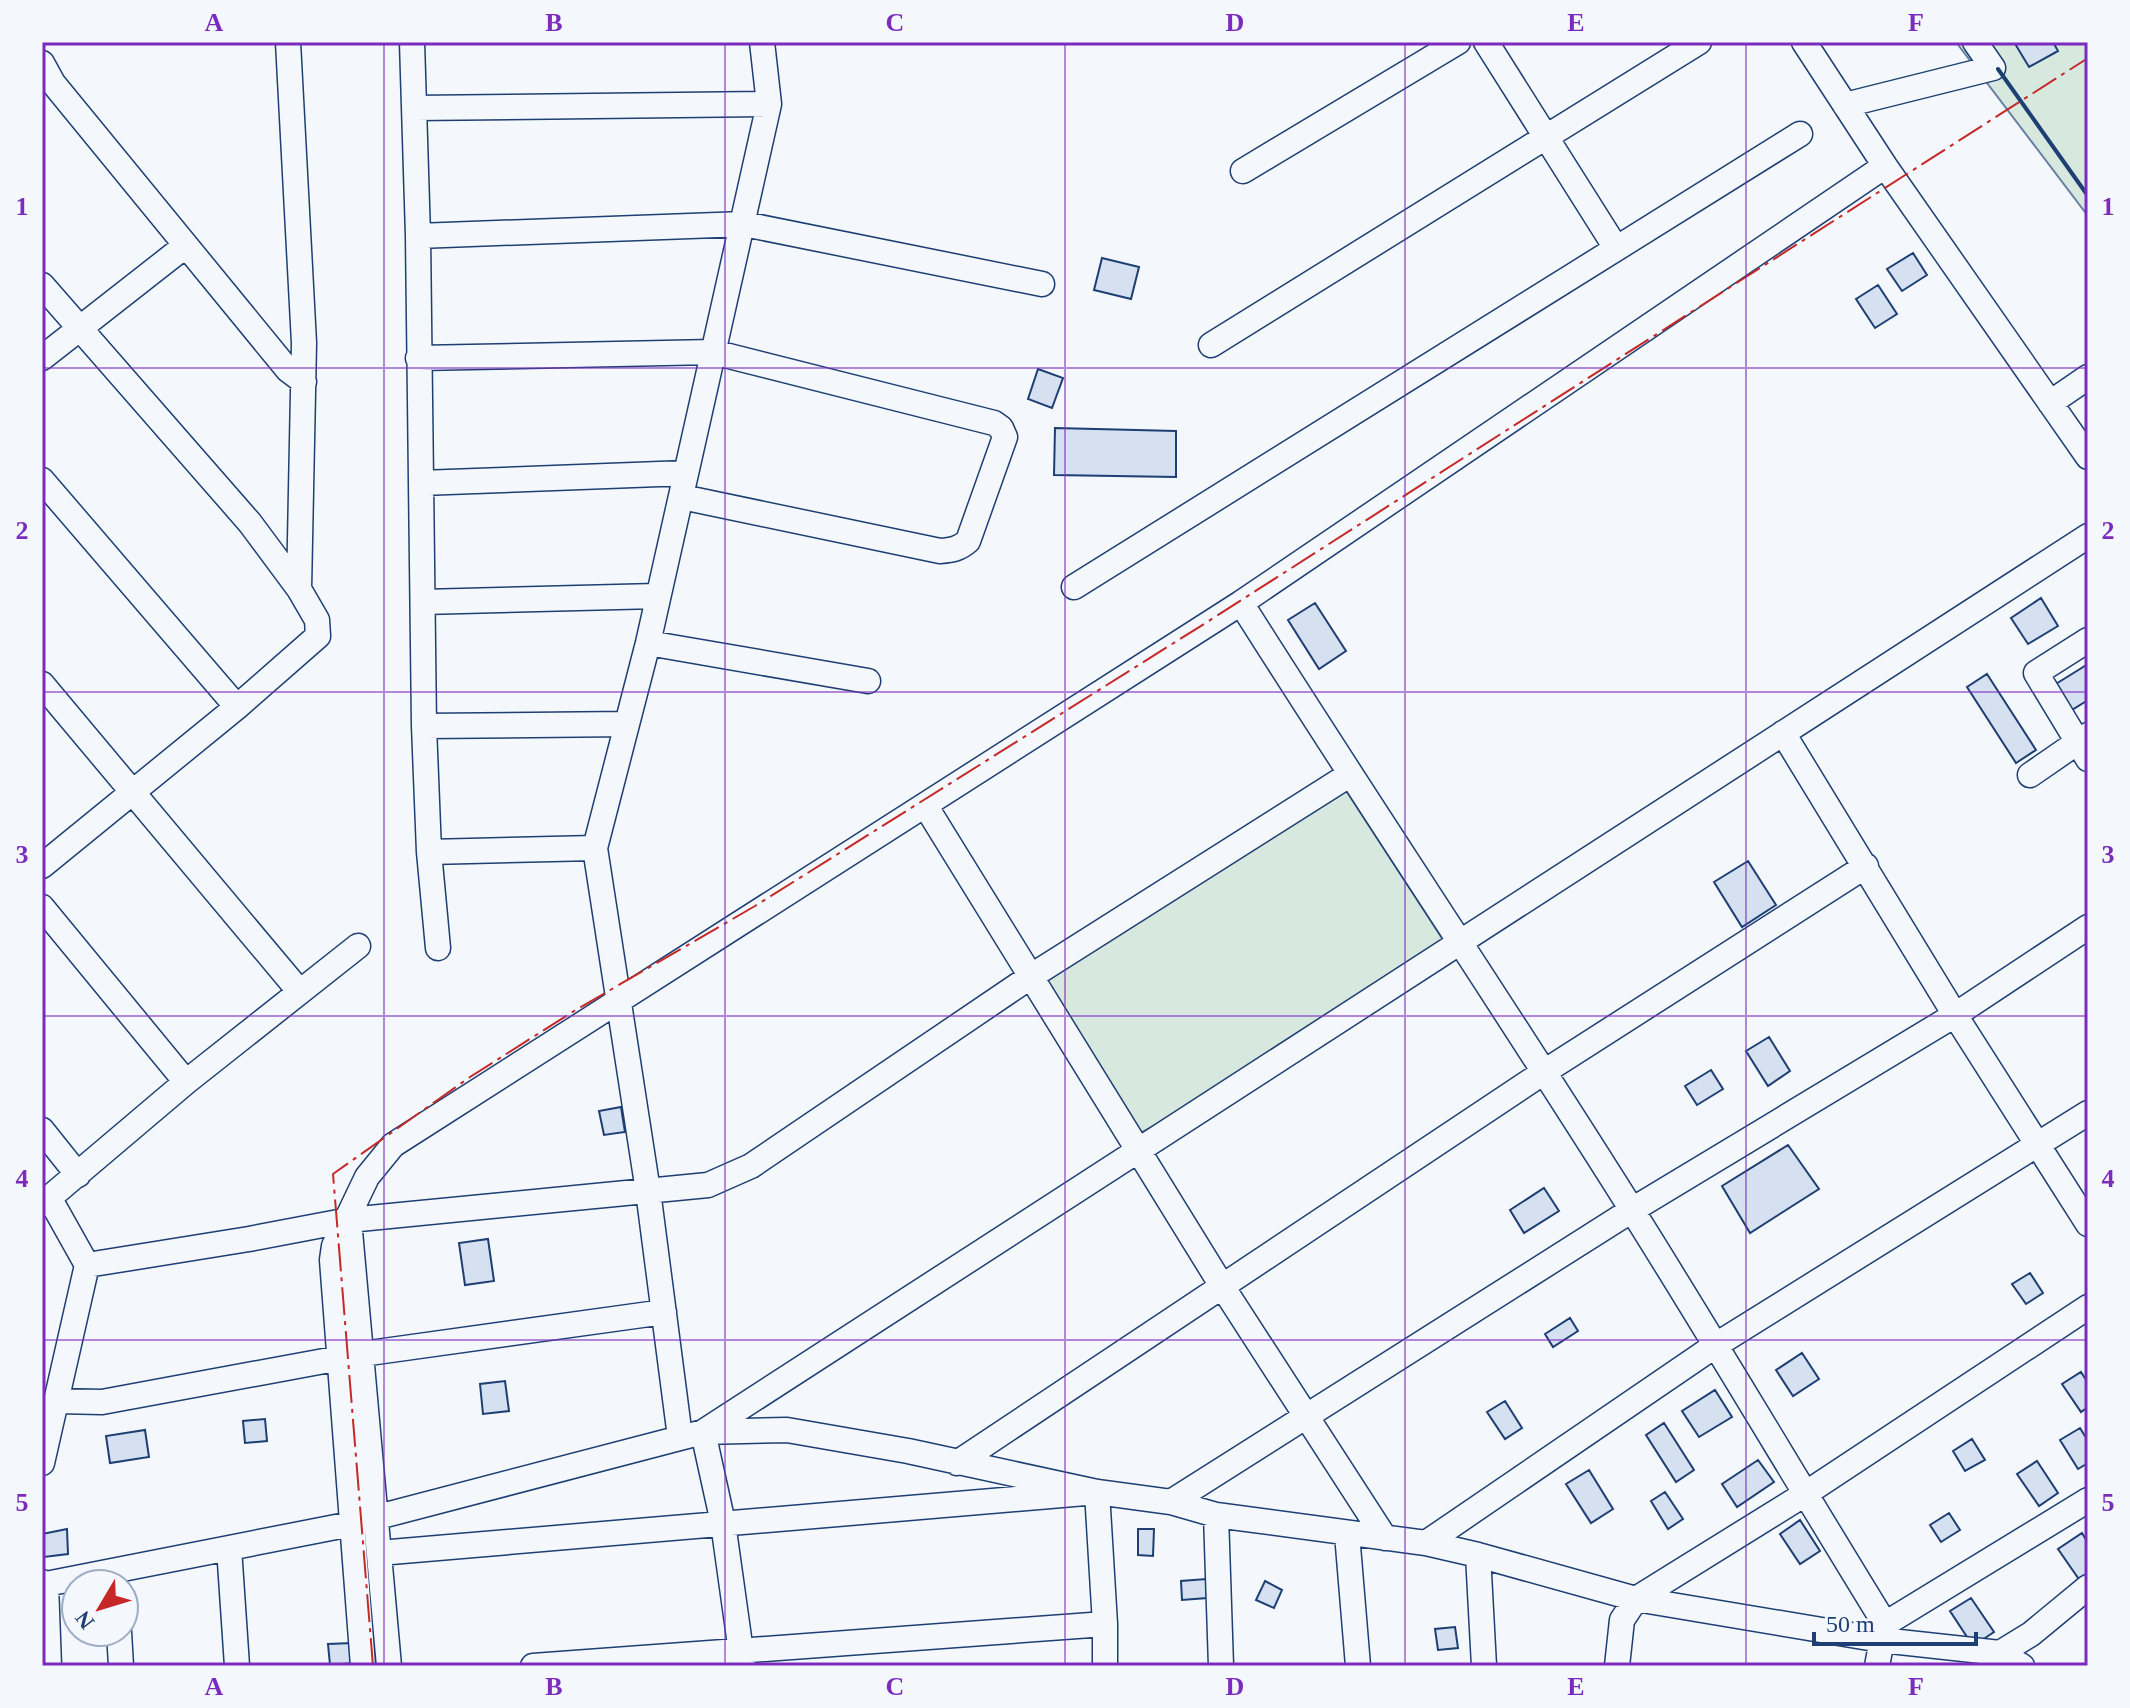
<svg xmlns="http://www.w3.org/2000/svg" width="2130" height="1708" font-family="Georgia,serif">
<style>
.green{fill:#d7e8df;stroke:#687fa3;stroke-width:2}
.building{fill:#d5e0f0;stroke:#1d3f73;stroke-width:2}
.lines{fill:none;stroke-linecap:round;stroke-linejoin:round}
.minor-casing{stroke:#1d3f73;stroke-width:27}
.minor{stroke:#f4f7fb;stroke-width:24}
.wall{stroke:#1d3f73;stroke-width:4}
.power{stroke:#c62828;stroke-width:2;stroke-dasharray:28 6 4 6;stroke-linecap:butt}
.grid{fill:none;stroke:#7b2cbf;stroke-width:2;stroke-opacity:0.55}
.neatline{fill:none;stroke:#7b2cbf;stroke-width:3}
.grid-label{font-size:26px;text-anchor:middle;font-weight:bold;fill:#7b2cbf}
</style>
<rect width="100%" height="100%" fill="#f4f7fb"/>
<!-- green -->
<path class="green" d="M1957 42H2088V216L1959 46Z
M1345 789 1447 946 1216 1093 1137 1135 1043 979Z"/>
<!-- building -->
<path class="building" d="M2014 42H2053L2058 51 2029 67Z
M1913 253 1927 275 1902 291 1887 269Z
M1102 258 1139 267 1131 299 1094 290Z
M1878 285 1897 314 1875 328 1856 299Z
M1038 369 1063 378 1052 408 1028 399Z
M1055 428 1176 431V477L1054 475Z
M2041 598 2058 626 2028 644 2011 618Z
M1315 603 1346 651 1319 669 1288 620Z
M2088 664V700L2067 713 2051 687Z
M1987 674 2036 750 2016 763 1967 687Z
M1748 861 1776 905 1742 927 1714 882Z
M1769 1037 1790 1071 1768 1086 1746 1051Z
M1711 1070 1723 1089 1697 1105 1685 1086Z
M621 1107 625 1132 604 1135 599 1111Z
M1788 1145 1819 1189 1750 1233 1722 1186Z
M1544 1188 1559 1211 1524 1233 1510 1210Z
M488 1239 494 1281 465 1285 459 1243Z
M2030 1273 2043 1293 2026 1304 2012 1284Z
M1570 1318 1578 1331 1553 1347 1545 1334Z
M1802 1353 1819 1379 1793 1396 1776 1370Z
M2081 1372 2088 1383V1407L2081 1412 2062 1384Z
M505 1381 509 1411 483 1414 480 1384Z
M1715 1390 1732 1417 1699 1437 1682 1411Z
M1505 1401 1522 1428 1505 1439 1487 1412Z
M265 1419 267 1441 245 1443 243 1421Z
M1664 1423 1694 1470 1676 1482 1646 1435Z
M2080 1428 2088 1441V1463L2078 1469 2060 1440Z
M145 1430 149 1457 110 1463 106 1436Z
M1972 1439 1985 1460 1965 1471 1953 1451Z
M1758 1460 1774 1482 1737 1507 1722 1484Z
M2037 1461 2058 1493 2039 1506 2017 1474Z
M1589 1470 1613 1509 1591 1523 1566 1484Z
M1665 1492 1683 1519 1668 1529 1651 1501Z
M1949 1513 1960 1530 1941 1542 1930 1525Z
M1800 1520 1820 1551 1800 1564 1780 1534Z
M67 1529 68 1554 44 1557 42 1534Z
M1138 1529H1154L1153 1556 1138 1555Z
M2082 1533 2088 1543V1585L2085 1588 2058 1549Z
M1206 1579 1207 1598 1182 1600 1181 1581Z
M1265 1581 1282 1590 1274 1608 1256 1600Z
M1971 1598 1994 1632 1973 1646 1950 1611Z
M1455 1627 1458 1648 1438 1650 1435 1629Z
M352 1643 354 1663 330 1665 328 1644Z"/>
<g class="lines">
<defs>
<path id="minor" d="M288 42 304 343 299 589
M412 42 418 236 424 726 429 852 438 948
M1486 42 1616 248
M1804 42 1885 166 2088 457
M42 63 53 83 288 370 304 382
M1845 105 1993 68 1975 42
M415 108 769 104
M1243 171 1458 42
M418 236 744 224 1042 284
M42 285 250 523 299 589 317 620 318 636 237 707 42 866
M1211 345 1699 42
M42 358 185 246
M418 358 713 352 994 423 1001 428 1005 437 968 541C959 549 952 550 940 551L682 497
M2050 403 2088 377
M42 480 237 707
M421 483 686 473
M1074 587 1800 134
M423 602 657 596
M1241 603C1369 806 1504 1006 1632 1210 1718 1347 1800 1486 1885 1624L1877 1666
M2088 640 2036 673 2088 759
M648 643 868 681
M42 684 300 992
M424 726 627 724
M1783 733 1955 1015 2088 1224
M2030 775 2088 735
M925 805 1222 1286 1385 1538
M429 852 595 848
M42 907 186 1082
M42 1130 78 1175
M42 1204 186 1082 358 946
M349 1220 389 1666
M87 1265 249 1239 349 1220 708 1185 751 1166 1030 977 1349 775
M57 1401 102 1402 362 1354 664 1312
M680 1437 648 1191 595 848 648 643 769 104 762 42
M42 1463 87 1265 50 1199
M957 1463 1544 1072 1866 866
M1171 1502 1632 1210 1955 1015 2088 927
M1216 1515 1221 1666
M1347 1534 1358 1666
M1426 1543 1716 1345 2088 1113
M229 1548 237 1666
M379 1553 1097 1492 1105 1624V1666
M1478 1555 1484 1666
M42 1582 46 1584 351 1524 703 1432 787 1430 908 1451 1097 1492 1171 1502 1216 1515 1426 1543 1478 1555 1636 1599 1881 1640 2000 1653 2022 1666
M46 1584 49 1666
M1885 1624 2088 1500
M119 1632 121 1666
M363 1666 332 1260 334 1246 367 1177 393 1145 1241 603 1885 166
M533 1666 1105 1624
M743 1666 723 1523 703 1432 2088 536
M1617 1666 1622 1620 1636 1599 1805 1494 2088 1307
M2000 1666V1653L2031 1634 2088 1587"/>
</defs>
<!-- minor casing -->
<use href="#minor" class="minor-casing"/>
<!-- minor -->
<use href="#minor" class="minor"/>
<!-- wall -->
<path class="wall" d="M1998 69 2088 196"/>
<!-- power -->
<path class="power" d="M373 1666 333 1174 470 1077 574 1011 755 906 1204 624 2088 58"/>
</g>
<!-- grid -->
<path class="grid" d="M384 42V1666M725 42V1666M1065 42V1666M1405 42V1666M1746 42V1666M42 368H2088M42 692H2088M42 1016H2088M42 1340H2088"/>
<!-- border -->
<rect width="2130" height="1708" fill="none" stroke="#f4f7fb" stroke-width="88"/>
<!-- north arrow -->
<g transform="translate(100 1608) rotate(232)"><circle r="38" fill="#f4f7fb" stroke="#9eadc5" stroke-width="2"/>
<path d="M0-6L14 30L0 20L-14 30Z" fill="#c62828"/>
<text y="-12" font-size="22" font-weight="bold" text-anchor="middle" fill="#1d3f73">N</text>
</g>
<!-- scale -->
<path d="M1814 1632v12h162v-12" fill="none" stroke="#1d3f73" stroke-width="4"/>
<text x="1826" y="1632" font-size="24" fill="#1d3f73" stroke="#f4f7fb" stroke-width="6" paint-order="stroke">50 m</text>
<rect x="44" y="44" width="2042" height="1620" class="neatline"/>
<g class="grid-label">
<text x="214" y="31">A</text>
<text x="554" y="31">B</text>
<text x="895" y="31">C</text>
<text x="1235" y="31">D</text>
<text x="1576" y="31">E</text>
<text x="1916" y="31">F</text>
<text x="22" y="215">1</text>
<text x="2108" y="215">1</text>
<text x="22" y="539">2</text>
<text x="2108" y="539">2</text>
<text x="22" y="863">3</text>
<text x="2108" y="863">3</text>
<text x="22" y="1187">4</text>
<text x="2108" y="1187">4</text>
<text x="22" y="1511">5</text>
<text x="2108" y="1511">5</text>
<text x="214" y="1695">A</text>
<text x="554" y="1695">B</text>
<text x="895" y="1695">C</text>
<text x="1235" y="1695">D</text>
<text x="1576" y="1695">E</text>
<text x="1916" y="1695">F</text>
</g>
</svg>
